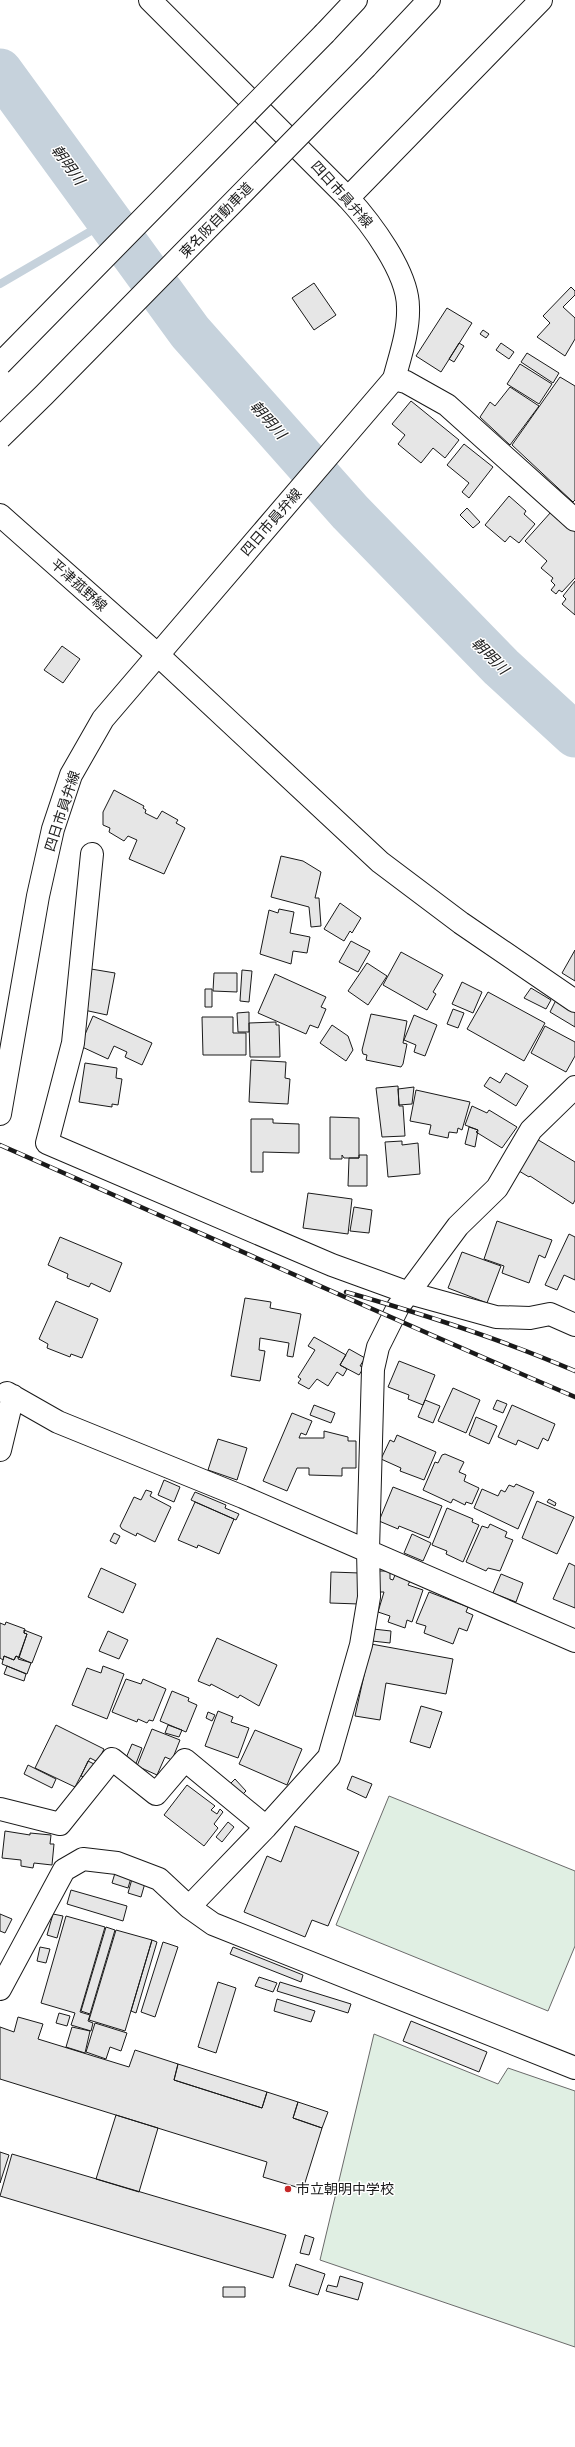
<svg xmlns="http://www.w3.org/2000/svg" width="575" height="2447" font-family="Montserrat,'Noto Sans JP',sans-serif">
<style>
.green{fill:#e0efe3;stroke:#6a6a6a}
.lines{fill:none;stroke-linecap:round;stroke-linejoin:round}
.stream{stroke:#c6d2dc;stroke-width:8}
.river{stroke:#c6d2dc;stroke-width:45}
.building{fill:#e6e6e6;stroke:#1a1a1a}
.minor-casing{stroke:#1a1a1a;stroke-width:24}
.tertiary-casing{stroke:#1a1a1a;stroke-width:24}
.secondary-casing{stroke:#1a1a1a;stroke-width:24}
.primary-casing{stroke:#1a1a1a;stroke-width:24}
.motorway-casing{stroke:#1a1a1a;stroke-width:24}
.minor{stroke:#fff;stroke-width:22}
.tertiary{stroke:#fff;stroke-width:22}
.secondary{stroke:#fff;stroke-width:22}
.primary{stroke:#fff;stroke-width:22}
.motorway{stroke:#fff;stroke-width:22}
.rail-casing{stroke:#1a1a1a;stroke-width:4.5}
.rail{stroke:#fff;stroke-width:3;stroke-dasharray:9;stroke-linecap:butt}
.motorway-bridge-casing{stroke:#1a1a1a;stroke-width:24;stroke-linecap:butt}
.motorway-bridge{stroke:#fff;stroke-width:22}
.poi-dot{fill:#c62828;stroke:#fff;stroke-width:1.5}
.labels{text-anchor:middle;stroke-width:3;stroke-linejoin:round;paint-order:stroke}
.street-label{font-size:14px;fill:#1a1a1a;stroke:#fff}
.poi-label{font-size:14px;fill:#1a1a1a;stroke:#fff;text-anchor:start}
.water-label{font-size:15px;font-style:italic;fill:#1a1a1a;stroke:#fff}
</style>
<rect width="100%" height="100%" fill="#fff"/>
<!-- green -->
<path class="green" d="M389 1796 575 1871V1946L548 2011 336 1925Z
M374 2034 498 2084 508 2068 575 2091V2347L320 2260Z"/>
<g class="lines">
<!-- stream -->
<path class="stream" d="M0 284 108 221"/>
<!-- river -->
<path class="river" d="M0 71 190 332 350 512 501 667 575 735"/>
</g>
<!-- building -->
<path class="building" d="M314 283 336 315 314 330 292 298Z
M571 287 575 291V295L563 307 575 318V339L565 356 537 337 550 323 543 316Z
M447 308 472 323 441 372 416 356Z
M483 330 489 334 486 338 480 334Z
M459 343 464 346 454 362 449 359Z
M501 343 514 352 509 359 496 350Z
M527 353 559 373 553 383 521 362Z
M520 364 552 384 539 404 507 384Z
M560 377 575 386V500L573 502 512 445Z
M510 387 539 406 510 445 480 417 490 402 495 406Z
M411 401 459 440 445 458 433 448 421 463 398 444 405 435 392 424Z
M464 444 493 467 469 498 462 492 469 483 447 465Z
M509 496 526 511 524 514 535 524 519 543 510 536 505 542 485 525Z
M467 508 480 522 473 528 460 515Z
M551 512 554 513 575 531V578L562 592 559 590 556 594 551 590 555 585 551 581 553 578 541 568 547 561 525 541Z
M575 581V615L562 604 566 599 563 596Z
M62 646 80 659 63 683 44 670Z
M114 790 144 806 143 808 146 810 145 813 157 819 162 811 178 820 176 823 185 828 164 874 129 859 137 840 128 836 124 841 109 832 110 828 103 825V812Z
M281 856 303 861 321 872 315 898H319L321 926 311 927 309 907 271 897Z
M340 903 361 918 352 933 350 931 344 941 324 929Z
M279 909 294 912 290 933 310 937 307 953 293 951 291 964 260 954 269 910 278 913Z
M351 941 370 951 358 972 339 962Z
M575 950V981L562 973Z
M401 952 443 975 433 992 436 994 427 1010 383 985Z
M367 963 387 976 368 1005 348 991Z
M91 969 115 973 107 1015 84 1010Z
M242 970 252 971 249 1002 240 1001Z
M214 973H237V992L213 991Z
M275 974 326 997 321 1007 326 1009 318 1028 310 1025 306 1034 258 1013Z
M462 982 482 992 473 1013 452 1004Z
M531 988 551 1000 546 1009 524 998Z
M205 989H212V1007H205Z
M488 992 545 1023 524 1061 467 1029Z
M556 1000 575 1011V1027L550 1012Z
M453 1009 464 1013 458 1028 447 1024Z
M249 1012V1032H238L237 1013Z
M371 1014 407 1021 403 1043 407 1044 403 1064 401 1067 366 1060 367 1055 363 1054 362 1050Z
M414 1015 437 1025 425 1056 414 1052 416 1045 404 1040Z
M93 1016 152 1043 142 1065 125 1057 127 1052 114 1046 108 1059 80 1046Z
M202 1017H233V1033H246V1055H203Z
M276 1022V1025H279L280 1057H250L249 1023Z
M332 1025 348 1036 353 1050 346 1061 320 1043Z
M545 1026 575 1042V1056L566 1072 531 1053Z
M251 1060 286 1062 285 1078 290 1079 288 1104 249 1102Z
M85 1063 117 1068 116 1078 122 1079 118 1105 112 1104V1107L79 1102Z
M506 1073 528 1086 516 1106 484 1086 490 1077 500 1083Z
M398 1086 399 1106H403L405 1136 382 1137 376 1088Z
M414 1087 412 1104 399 1105 398 1089Z
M416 1090 470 1102 462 1130 458 1128 457 1133 449 1132 448 1138 429 1134 431 1125 410 1121Z
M472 1106 487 1113 489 1110 517 1127 502 1148 476 1132 478 1130 465 1125Z
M330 1117 359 1118V1158H344L342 1155V1159H330Z
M251 1119H273V1123L299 1124V1153L263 1152V1172H251Z
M469 1127 478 1130 475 1147 465 1144Z
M535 1138 575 1162V1200L573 1204 530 1176 529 1177 519 1171Z
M402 1141V1145L418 1143 420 1174 388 1177 385 1142Z
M359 1155H367V1186H348L349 1158H359Z
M308 1193 352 1199 348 1234 303 1228Z
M354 1207 372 1210 369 1233 350 1231Z
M497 1221 552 1240 545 1258 539 1255 529 1283 502 1273 504 1266 484 1259Z
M569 1234 575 1237V1280L564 1275 557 1290 545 1285Z
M60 1237 122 1263 110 1292 91 1283 89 1287 67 1278 68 1274 48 1265Z
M462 1252 501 1266 487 1303 448 1288Z
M245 1298 271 1302 270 1308 301 1314 293 1357 287 1356 289 1343 260 1338 259 1350 265 1351 260 1381 231 1376Z
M56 1301 98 1319 82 1358 71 1354 70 1357 47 1348 48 1344 39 1339Z
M314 1337 346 1355 340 1365 347 1369 343 1376 337 1372 328 1386 317 1379 309 1389 298 1383 301 1379 298 1377 315 1350 308 1346Z
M349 1349 365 1358 360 1366 364 1367 359 1375 340 1365Z
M399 1361 435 1375 423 1405 408 1399 409 1395 388 1387Z
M453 1388 480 1400 466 1433 438 1421Z
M425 1400 440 1406 433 1423 418 1417Z
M497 1400 507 1404 503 1413 493 1409Z
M314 1405 335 1413 331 1423 310 1415Z
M512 1405 555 1424 548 1441 543 1438 538 1449 518 1440 516 1445 498 1437Z
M292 1413 312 1421 306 1435 301 1433 299 1438H324V1431L348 1437V1441H356V1468H342V1476L309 1475V1468H297L287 1491 263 1481Z
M476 1417 497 1426 489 1444 469 1435Z
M397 1435 436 1452 424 1480 400 1471 401 1468 381 1459 390 1440 394 1442Z
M218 1439 247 1448 237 1480 208 1470Z
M445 1454 464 1462 459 1472 466 1475 464 1481 479 1488 472 1504 466 1502 465 1505 453 1499 451 1503 423 1490 435 1462 438 1463 442 1455Z
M164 1480 180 1487 174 1502 158 1495Z
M516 1484 534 1492 518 1529 474 1508 482 1489 498 1496 501 1490 505 1492 509 1485 514 1487Z
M393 1487 442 1506 429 1538 399 1526 398 1529 379 1521Z
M146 1490 152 1492 150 1496 171 1507 155 1542 137 1533 136 1536 122 1529 120 1526 134 1497 141 1500Z
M195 1492 226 1505 225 1508 239 1514 236 1520 191 1500Z
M549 1499 556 1503 555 1506 547 1502Z
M537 1501 574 1517 557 1554 522 1538Z
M195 1502 234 1519 219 1554 198 1545 197 1548 178 1540Z
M447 1508 473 1519 472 1522 479 1525 463 1562 446 1554 447 1551 432 1545Z
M490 1524 507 1532 505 1537 513 1540 500 1571 488 1568 486 1571 466 1562 482 1526 488 1528Z
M114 1533 120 1536 116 1544 110 1541Z
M412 1534 431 1543 423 1561 404 1553Z
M569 1563 575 1566V1608L553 1599Z
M101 1568 136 1584 123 1613 88 1597Z
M379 1571H390V1579L393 1580 395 1575 410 1581 408 1585 423 1590 412 1622 407 1620 405 1628 388 1622 390 1616 378 1612 384 1592H378Z
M331 1572 360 1573 359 1604 330 1603Z
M501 1574 523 1583 516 1602 493 1593Z
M429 1592 468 1607 466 1612 473 1615 467 1631 459 1628 453 1644 424 1633 426 1626 416 1623Z
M6 1622 25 1629 24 1633 27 1634 19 1658 16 1656 14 1660 4 1656 3 1660 0 1658V1623L5 1625Z
M373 1629 391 1631 390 1643 372 1641Z
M24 1630 42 1637 32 1663 18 1659 27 1634 24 1633Z
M108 1631 128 1640 119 1659 99 1651Z
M217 1638 277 1665 259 1706 240 1695 238 1698 211 1684 210 1686 198 1681Z
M371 1644 453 1659 446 1694 386 1683 380 1720 355 1716Z
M4 1656 14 1660 16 1656 31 1663 27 1674 2 1664Z
M7 1666 26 1674 24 1681 4 1674Z
M103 1666 124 1674 107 1719 72 1705 87 1668 101 1673Z
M126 1679 141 1684 143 1679 166 1689 153 1721 149 1720 147 1723 138 1719 137 1722 112 1712Z
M172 1691 189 1698 188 1701 197 1705 186 1732 160 1721Z
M421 1706 442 1712 430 1748 410 1742Z
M218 1711 233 1717 231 1722 249 1728 238 1758 205 1746Z
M208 1712 215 1715 212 1721 206 1718Z
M56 1725 104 1749 98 1762 90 1758 75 1787 35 1768Z
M168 1725 182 1730 179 1737 165 1733Z
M152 1729 180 1740 172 1760 165 1757 157 1775 137 1766Z
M255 1730 302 1749 287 1785 239 1764Z
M132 1744 142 1748 135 1766 126 1758Z
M88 1761 96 1765 87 1778 81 1776Z
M28 1765 56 1779 52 1788 24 1774Z
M352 1776 372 1784 366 1798 347 1789Z
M235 1779 246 1791 240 1797 228 1786Z
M187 1785 215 1806 211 1810 217 1814 220 1809 223 1812 214 1824 218 1828 204 1846 164 1815Z
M228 1822 234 1827 222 1842 216 1837Z
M295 1826 359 1852 328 1926 312 1920 305 1937 244 1912 267 1856 281 1862Z
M5 1831 30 1835V1833L51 1835 50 1844H54L52 1865 34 1863 33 1868 21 1866V1860L2 1858Z
M115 1873 131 1878 128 1888 112 1883Z
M132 1879 145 1883 141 1897 128 1893Z
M71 1890 127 1906 123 1921 67 1904Z
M0 1914 12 1919 5 1933 0 1931Z
M53 1914 63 1916 57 1938 47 1935Z
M66 1916 105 1927 80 2012 90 2015 88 2021 93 2023 91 2031 71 2025 75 2013 41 2003Z
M106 1927 115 1930 90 2014 81 2011Z
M116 1930 152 1940 125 2031 89 2020Z
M152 1940 157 1942 136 2013 131 2011Z
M163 1942 178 1947 155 2017 141 2012Z
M40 1947 50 1949 46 1963 37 1961Z
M233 1947 303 1975 301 1982 230 1954Z
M259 1977 277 1983 273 1992 255 1986Z
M218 1982 236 1988 216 2053 198 2047Z
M280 1982 351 2004 348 2013 277 1991Z
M277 1999 315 2011 311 2022 274 2011Z
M59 2013 70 2016 67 2026 56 2023Z
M18 2017 43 2024 38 2039 129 2067 135 2050 178 2064 174 2080 262 2108 267 2092 298 2102 293 2118 322 2128 303 2189 263 2177 267 2162 0 2079V2027L14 2032Z
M411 2021 487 2052 479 2072 403 2041Z
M95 2023 127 2033 121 2051 110 2047 106 2059 86 2052Z
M72 2027 90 2031 85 2053 66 2047Z
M178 2064 267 2092 262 2108 174 2080Z
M298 2102 328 2112 322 2128 293 2118Z
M116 2115 158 2128 139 2192 96 2179Z
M0 2152 9 2155 0 2183Z
M12 2154 286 2235 273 2278 0 2196Z
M305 2235 314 2238 309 2255 300 2253Z
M296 2264 325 2274 318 2295 289 2286Z
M340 2276 363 2283 358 2300 326 2291 328 2285 337 2287Z
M223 2287H245V2297H223Z"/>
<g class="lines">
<defs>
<path id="minor" d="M394 379 406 382 447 405 575 520
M158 655 380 862 461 923 575 1001
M92 854 73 1043 47 1143 332 1265 409 1293 496 1317 530 1318 550 1314 575 1325
M7 1393 58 1422 243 1497 575 1641
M0 1450 13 1396
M0 1809 60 1824 112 1759 156 1794 185 1760 266 1827
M189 1907 213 1924 575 2068
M0 1989 64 1870 83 1859 117 1863 159 1879 189 1907 266 1827 329 1757 361 1645 369 1597 368 1550 373 1369 378 1347 398 1307 458 1226 497 1188 531 1130 575 1087"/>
<path id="tertiary" d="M348 198 541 0"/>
<path id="secondary" d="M0 515 158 655"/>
<path id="primary" d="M0 1114 38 896 53 829 71 775 103 719 394 379C400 356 409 331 408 307 408 272 370 222 348 198L150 0"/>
<path id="motorway" d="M325 33 356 0
M366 67 429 0"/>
</defs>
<!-- minor casing -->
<use href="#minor" class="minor-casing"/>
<!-- tertiary casing -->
<use href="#tertiary" class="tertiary-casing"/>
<!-- secondary casing -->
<use href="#secondary" class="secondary-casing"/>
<!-- primary casing -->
<use href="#primary" class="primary-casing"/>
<!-- motorway casing -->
<use href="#motorway" class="motorway-casing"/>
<!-- minor -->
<use href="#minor" class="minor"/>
<!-- tertiary -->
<use href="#tertiary" class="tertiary"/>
<!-- secondary -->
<use href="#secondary" class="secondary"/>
<!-- primary -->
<use href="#primary" class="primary"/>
<!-- motorway -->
<use href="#motorway" class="motorway"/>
<defs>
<path id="rail" d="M0 1145C192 1229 383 1315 575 1397
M346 1292C423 1314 501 1339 575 1371"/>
</defs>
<!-- rail casing -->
<use href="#rail" class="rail-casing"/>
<!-- rail -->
<use href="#rail" class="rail"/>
<defs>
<path id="motorway-bridge" d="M0 364 325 33
M0 438 44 395 366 67"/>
</defs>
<!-- motorway-bridge casing -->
<use href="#motorway-bridge" class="motorway-bridge-casing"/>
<!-- motorway-bridge -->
<use href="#motorway-bridge" class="motorway-bridge"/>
</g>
<!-- markers -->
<circle class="poi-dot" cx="288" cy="2189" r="4"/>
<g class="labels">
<!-- street labels -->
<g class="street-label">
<text transform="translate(342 194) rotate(48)" y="5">四日市員弁線</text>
<text transform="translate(216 220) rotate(-46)" y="5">東名阪自動車道</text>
<text transform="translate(271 522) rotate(-49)" y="5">四日市員弁線</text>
<text transform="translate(79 585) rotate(42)" y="5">平津菰野線</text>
<text transform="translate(62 811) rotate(-72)" y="5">四日市員弁線</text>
</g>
<!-- poi labels -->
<g class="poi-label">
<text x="296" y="2194">市立朝明中学校</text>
</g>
<!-- water labels -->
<g class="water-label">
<text transform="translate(68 165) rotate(54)" y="5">朝明川</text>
<text transform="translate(268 420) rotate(48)" y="5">朝明川</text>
<text transform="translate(490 656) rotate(45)" y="5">朝明川</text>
</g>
</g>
</svg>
